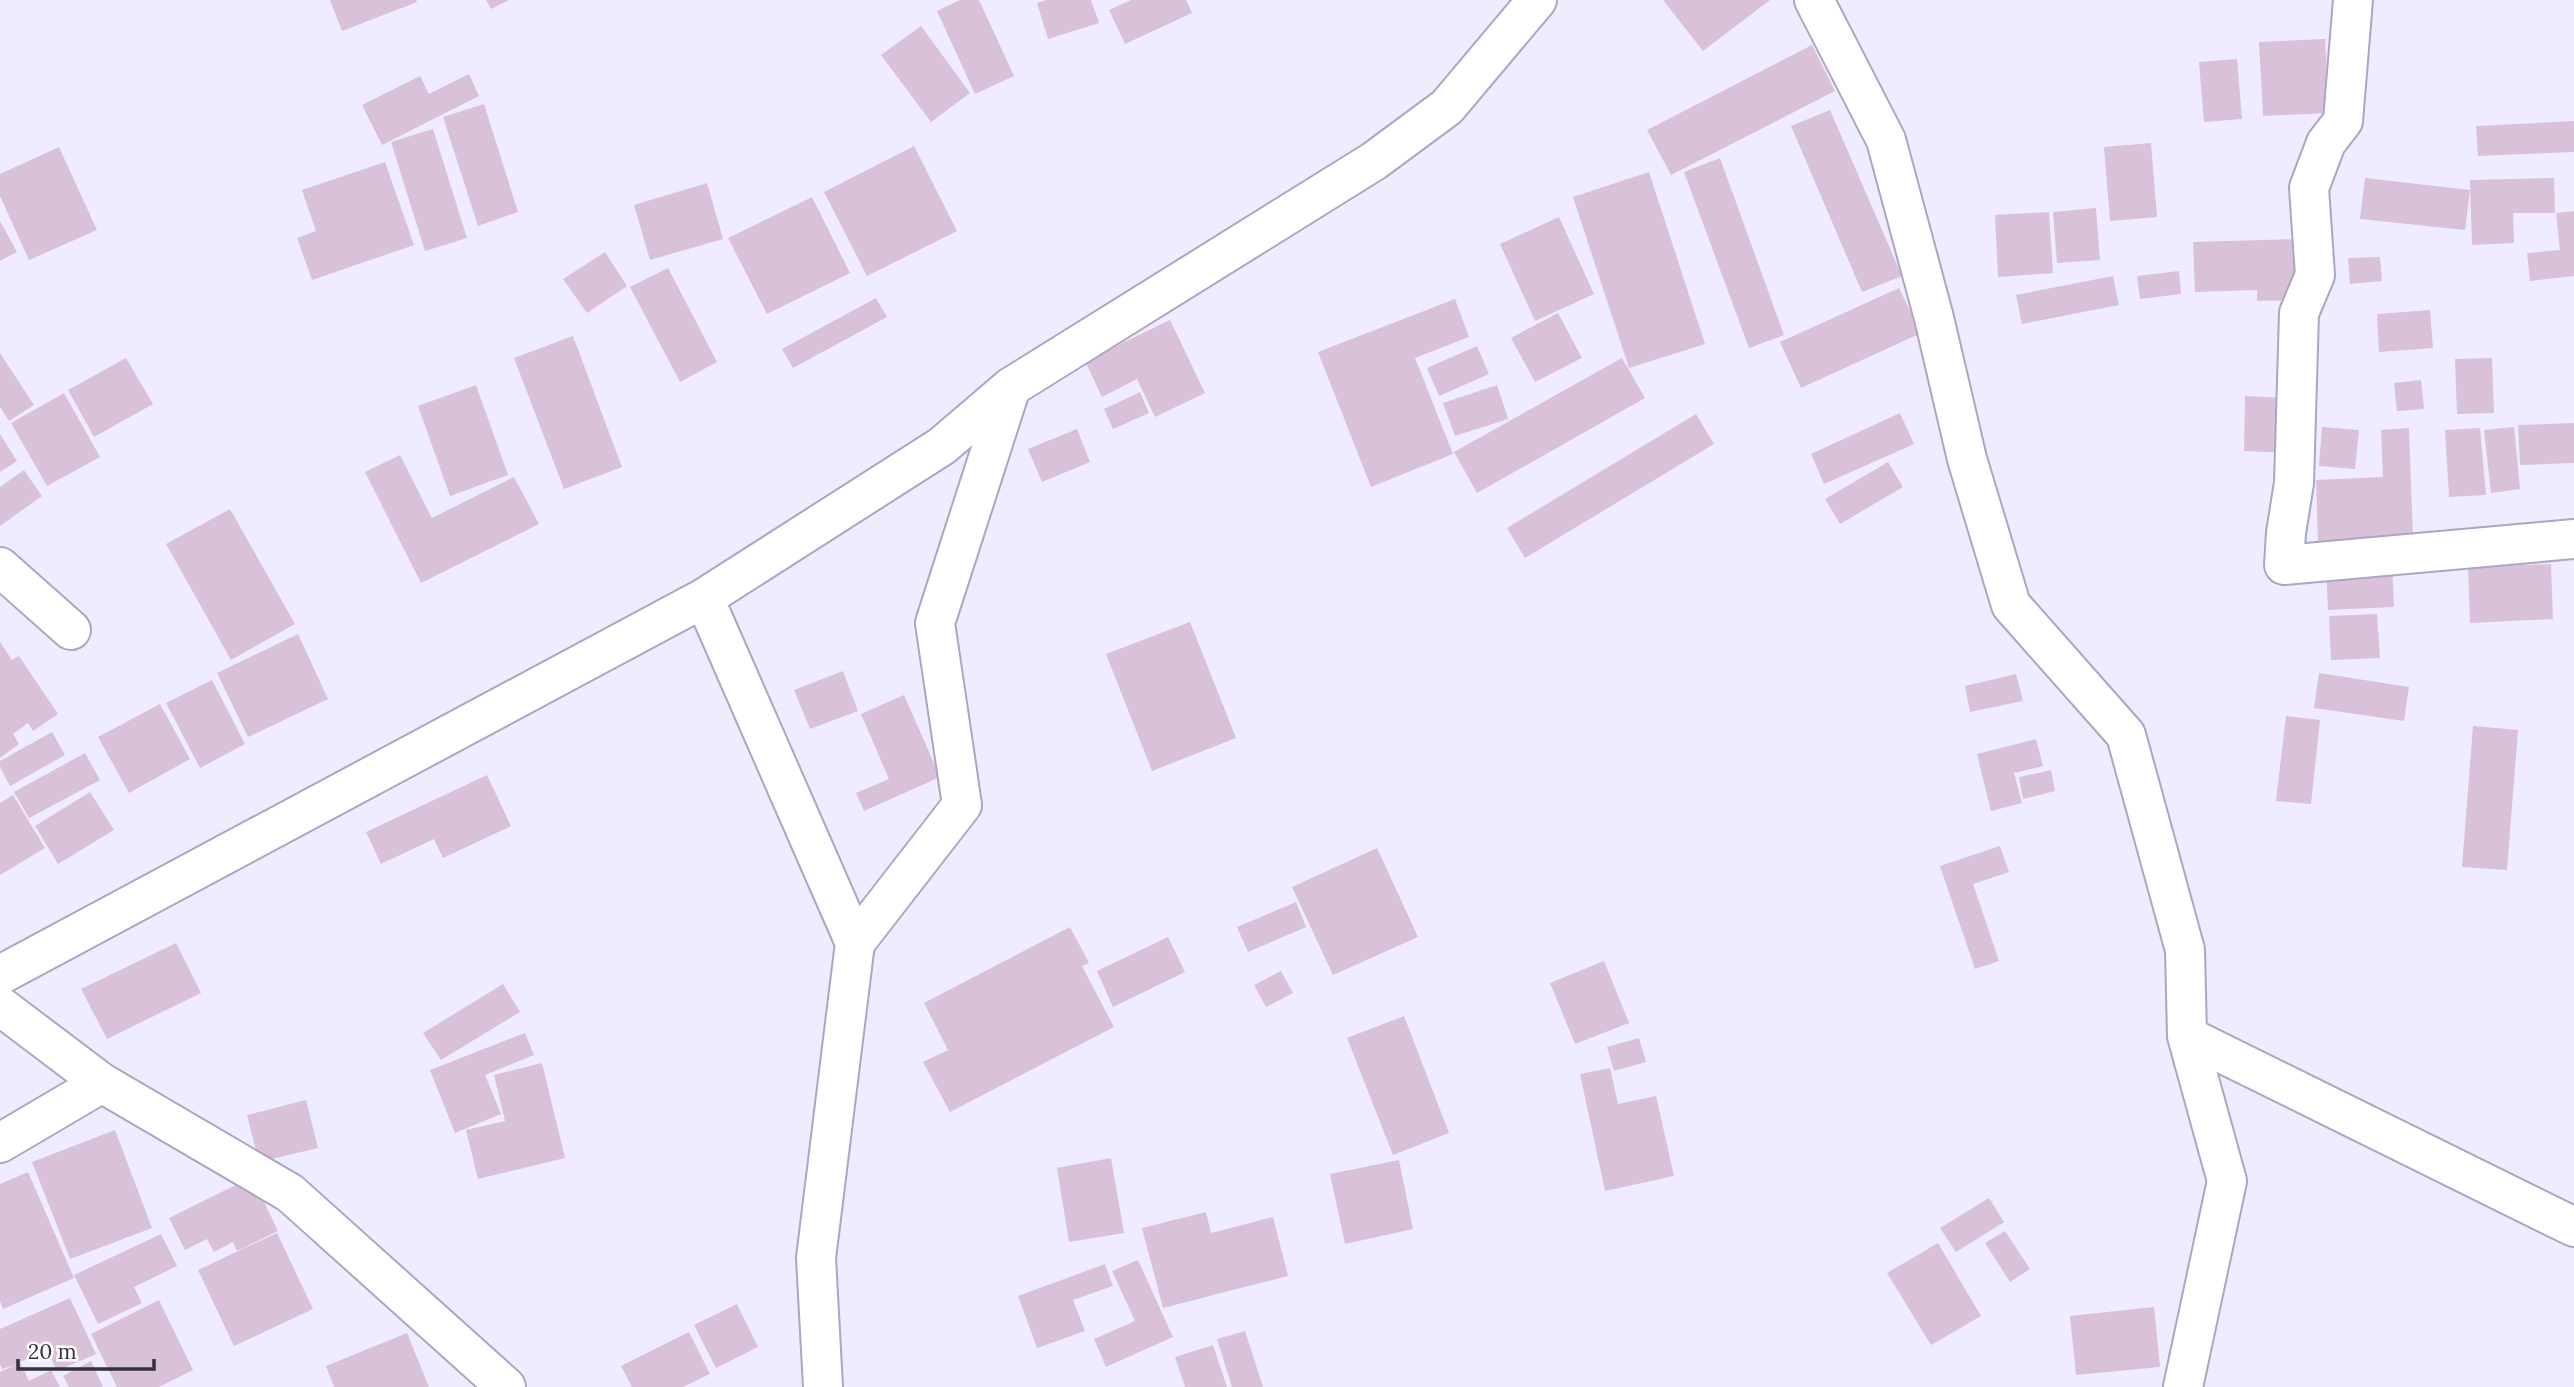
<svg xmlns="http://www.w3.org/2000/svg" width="2574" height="1387" font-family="Lora,serif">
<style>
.building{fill:#d9c1d9}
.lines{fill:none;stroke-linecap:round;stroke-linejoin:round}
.minor-casing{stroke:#aaa6c3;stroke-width:42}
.minor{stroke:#fff;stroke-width:38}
</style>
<rect width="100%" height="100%" fill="#eeecfe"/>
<!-- building -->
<path class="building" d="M330 0H416L417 2 342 31Z
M486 0H509L491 9Z
M960 0H979L1014 76 975 94 937 11Z
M1046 0H1091L1099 23 1048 39 1037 3Z
M1131 0H1186L1192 13 1125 44 1109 10Z
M1663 0H1770L1703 51Z
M921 26 970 93 931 122 881 55Z
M2325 39 2329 113 2263 116 2259 42Z
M1812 45 1835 91 1671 175 1647 130Z
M2237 59 2242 119 2204 122 2199 62Z
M469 74 479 96 382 145 362 105 420 76 429 94Z
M484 104 518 212 478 226 443 117Z
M1830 110 1902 276 1862 292 1791 126Z
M2574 121V152L2478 156 2476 126Z
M433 129 467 238 425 251 391 142Z
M2151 143 2157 217 2110 221 2104 147Z
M914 146 957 231 867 276 824 192Z
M59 147 97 230 29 260 0 196V174Z
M1720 158 1784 335 1749 348 1684 172Z
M385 162 414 245 312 280 297 238 316 231 302 190Z
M1649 172 1705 344 1629 368 1573 197Z
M2365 178 2470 190 2465 230 2360 219Z
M2554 178 2555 213H2513L2514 243 2472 245 2470 180Z
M707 183 723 239 650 260 634 205Z
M812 197 850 273 767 314 728 238Z
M2096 208 2100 260 2057 263 2053 212Z
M2574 211V276L2530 281 2527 253 2560 250 2556 213Z
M2049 212 2053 273 1998 277 1995 215Z
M1559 217 1594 294 1535 321 1500 244Z
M0 221 17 252 0 261Z
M2301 239 2304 300 2257 301V290L2195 292 2193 242Z
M605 252 627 286 587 313 563 279Z
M2380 257 2382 281 2350 284 2348 258Z
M668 268 717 362 680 382 630 287Z
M2179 271 2181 294 2140 299 2137 276Z
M2113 276 2119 305 2022 324 2016 295Z
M1899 288 1921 333 1801 388 1780 342Z
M876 298 887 317 793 368 782 349Z
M1455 299 1469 337 1415 358 1453 454 1371 487 1318 352Z
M2430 310 2433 348 2379 352 2377 314Z
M1558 313 1582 358 1535 382 1511 338Z
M1170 320 1205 393 1155 417 1137 379 1102 397 1085 361Z
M573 336 622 467 564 489 514 358Z
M1477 346 1489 374 1439 396 1427 368Z
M0 353 34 405 9 421 0 407Z
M126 358 153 404 94 437 68 390Z
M1622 358 1645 398 1477 493 1454 452Z
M2492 358 2494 413 2457 414 2455 359Z
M2421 380 2424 409 2397 411 2394 383Z
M476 385 508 475 450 496 418 406Z
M1497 385 1508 419 1455 436 1443 403Z
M1140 392 1149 413 1113 429 1104 409Z
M64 393 100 457 47 486 11 423Z
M2245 396 2290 398 2289 453 2244 451Z
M1900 413 1914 444 1824 484 1811 454Z
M1696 414 1714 444 1525 558 1507 528Z
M2574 423V463L2520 465 2518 425Z
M2322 427 2359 430 2355 469 2319 466Z
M2514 427 2520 489 2491 493 2484 430Z
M2409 428 2413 538 2318 543 2316 480 2383 477 2381 430Z
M2480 428 2486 495 2449 497 2445 430Z
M1077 429 1090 462 1042 482 1028 449Z
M0 434 17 461 0 472Z
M400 455 432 518 514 477 539 524 421 583 365 472Z
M1888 462 1903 487 1840 524 1825 499Z
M24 470 42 496 0 526V487Z
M230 509 295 624 231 660 166 544Z
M2392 563 2394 607 2328 610 2326 567Z
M2551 564 2553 619 2470 623 2468 567Z
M2377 614 2380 658 2331 660 2329 616Z
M1190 622 1236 738 1152 771 1106 654Z
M298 634 328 699 248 737 217 673Z
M0 642 12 660 19 656 58 714 33 731 28 723 13 734 19 744 0 758Z
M843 671 858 711 810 729 794 690Z
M2319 673 2409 687 2404 721 2314 708Z
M2016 674 2023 701 1970 712 1965 686Z
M212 680 245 744 200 768 166 703Z
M904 695 940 777 864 811 856 793 889 779 861 714Z
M160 704 190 759 129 793 98 737Z
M2286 716 2320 720 2311 804 2276 801Z
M2473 726 2518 730 2507 870 2462 867Z
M52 732 65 755 10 786 0 767V761Z
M2036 739 2043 766 2014 773 2022 803 1991 811 1977 754Z
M85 753 100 780 29 818 14 792Z
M2051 770 2055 791 2023 799 2019 777Z
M487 775 511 826 443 858 434 839 381 864 366 832Z
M90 792 114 830 58 864 35 826Z
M13 795 45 848 0 875V803Z
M2000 846 2009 872 1973 884 1999 961 1975 969 1940 866Z
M1377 848 1418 937 1333 975 1292 887Z
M1296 902 1306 927 1248 952 1237 927Z
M1070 927 1089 963 1082 966 1114 1027 950 1112 923 1062 948 1050 924 1003Z
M1168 937 1185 972 1113 1007 1097 971Z
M176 943 201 993 107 1039 81 989Z
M1604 961 1629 1023 1575 1044 1550 983Z
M1281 971 1293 993 1266 1007 1254 985Z
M503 984 520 1012 441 1060 423 1033Z
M1404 1016 1449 1133 1393 1155 1347 1038Z
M525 1033 534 1055 485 1075 501 1114 455 1133 430 1070Z
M1639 1038 1646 1062 1614 1071 1607 1047Z
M542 1063 565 1158 478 1179 466 1130 505 1121 494 1075Z
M1610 1068 1618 1104 1656 1096 1674 1176 1605 1191 1580 1074Z
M306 1100 318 1148 259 1162 247 1115Z
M115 1130 152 1228 70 1259 32 1162Z
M1111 1158 1124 1233 1069 1242 1057 1168Z
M1399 1160 1413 1229 1345 1244 1330 1174Z
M28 1172 74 1278 3 1309 0 1301V1184Z
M252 1177 278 1231 237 1251 233 1242 214 1252 207 1239 185 1250 169 1218Z
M1989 1198 2004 1222 1956 1252 1940 1228Z
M1206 1212 1211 1233 1273 1217 1288 1276 1163 1308 1142 1228Z
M2005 1231 2030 1269 2010 1282 1985 1243Z
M277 1233 313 1309 234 1346 198 1270Z
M161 1234 177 1266 134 1287 142 1303 98 1324 74 1275Z
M1938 1243 1981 1316 1931 1345 1887 1273Z
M1138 1260 1173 1337 1106 1367 1094 1339 1135 1321 1112 1271Z
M1105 1264 1113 1286 1073 1300 1085 1331 1037 1348 1018 1296Z
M70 1298 96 1354 57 1371 47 1349 20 1362 29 1381 51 1370 60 1387H0V1372L15 1365 2 1369 0 1364V1329Z
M159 1300 193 1370 159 1387H117L91 1334Z
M737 1304 758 1347 716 1368 694 1325Z
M2154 1307 2160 1367 2076 1375 2070 1316Z
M1245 1331 1263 1387H1232L1217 1339Z
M689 1332 710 1374 683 1387H632L621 1366Z
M407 1333 429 1387H334L326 1366Z
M1213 1345 1227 1387H1185L1175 1357Z
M91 1361 103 1387H69L63 1376Z"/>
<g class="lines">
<defs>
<path id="minor" d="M1814 0 1886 140 1934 318 1967 459 2011 605 2126 735 2185 950 2187 1036 2227 1181 2183 1387
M2353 0 2343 121 2326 143 2309 188 2315 275 2299 313 2294 483 2286 533 2284 565 2574 539
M0 567 71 630
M704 598 855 943
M0 975 704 598 942 446 1011 387 1374 161 1447 107 1537 0
M0 1006 102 1083 290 1193 506 1387
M2187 1036 2574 1227
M0 1143 102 1083
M823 1387 816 1258 855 943 962 805 935 623 1011 387"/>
</defs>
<!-- minor casing -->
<use href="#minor" class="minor-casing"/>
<!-- minor -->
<use href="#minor" class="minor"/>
</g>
<!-- scale -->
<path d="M18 1359v10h136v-10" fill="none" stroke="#33313d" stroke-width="3.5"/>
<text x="28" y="1359" font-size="21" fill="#33313d" stroke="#fcfcfc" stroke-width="5" paint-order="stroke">20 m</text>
</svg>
